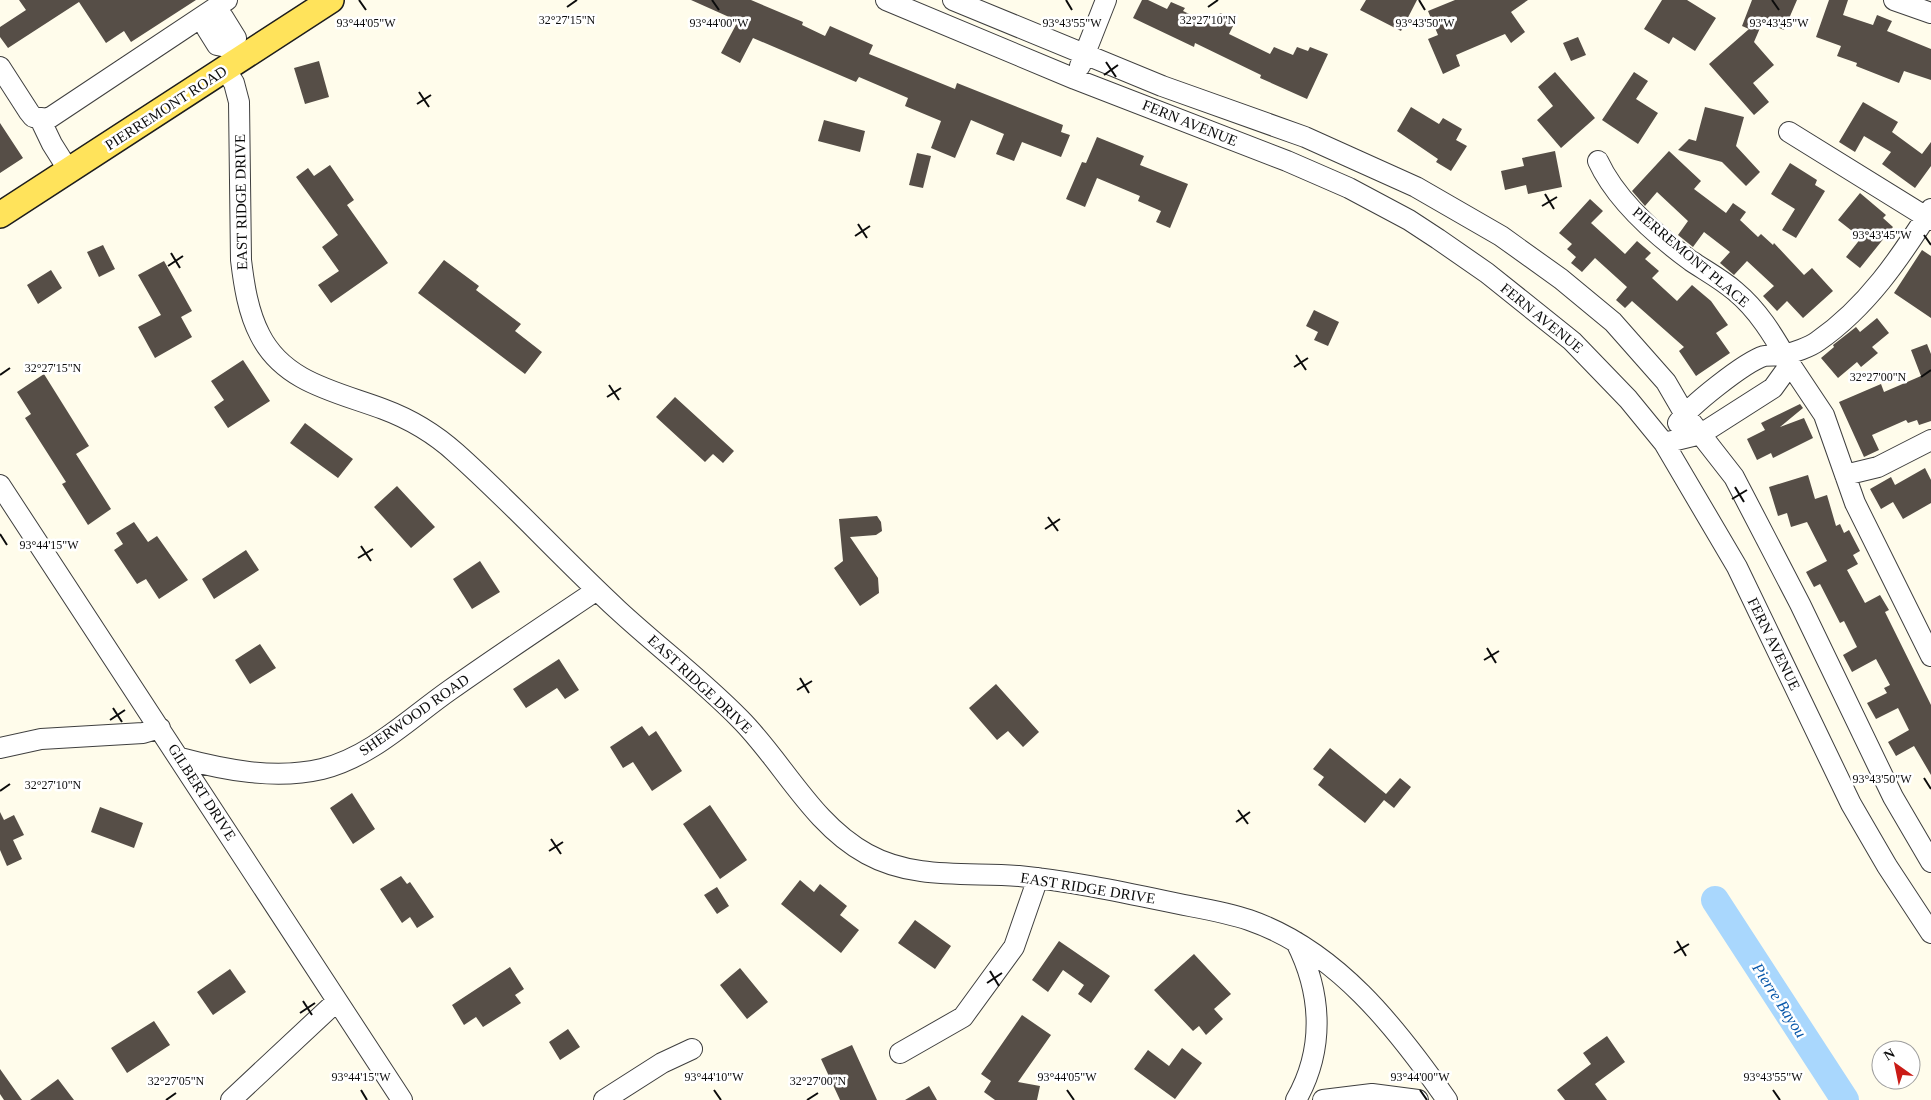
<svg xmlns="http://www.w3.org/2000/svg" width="1931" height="1100" font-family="Georgia,serif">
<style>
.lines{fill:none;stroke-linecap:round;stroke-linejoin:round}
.river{stroke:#a9d7fd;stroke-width:28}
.building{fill:#564e47}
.minor-casing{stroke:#3f3f3f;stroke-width:22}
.major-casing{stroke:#1d1d1d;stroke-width:28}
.minor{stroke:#fff;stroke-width:20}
.major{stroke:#ffe35b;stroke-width:25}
.ticks{fill:none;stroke:#0c0c0c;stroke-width:2}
.labels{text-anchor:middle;stroke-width:5;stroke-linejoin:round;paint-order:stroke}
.street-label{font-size:15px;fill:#0c0c0c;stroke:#fff}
.water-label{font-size:16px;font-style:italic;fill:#0958aa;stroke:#fff}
.ticks-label{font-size:12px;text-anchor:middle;fill:#0c0c0c;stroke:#fff;stroke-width:5;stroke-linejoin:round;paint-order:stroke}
</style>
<rect width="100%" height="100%" fill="#fffceb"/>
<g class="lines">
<!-- river -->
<path class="river" d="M1715 900 1845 1100"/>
</g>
<!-- building -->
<path class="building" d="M19 0H196L131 42 124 31 106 43 79 2 8 48 0 37V27L26 10Z
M691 0H751L803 22 802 25 825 36 830 26 873 45 869 54 955 89 957 83 1063 125 1061 132 1070 135 1061 157 1022 142 1014 161 996 154 1004 134 971 120 955 158 931 148 941 121 905 106 908 98 859 77 856 82 753 38 740 63 721 53 738 21Z
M1142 0H1148L1167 9 1171 2 1185 8 1183 11 1214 26 1220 13 1236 20 1229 34 1270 54 1274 47 1293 55 1297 47 1308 51 1310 47 1328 54 1307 99 1260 78 1261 75 1195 43 1194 47 1133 18Z
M1366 0H1417L1401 31 1360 10Z
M1455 0H1528L1511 12 1525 32 1511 43 1505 34 1456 55 1460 66 1443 74 1428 39 1438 35 1428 11Z
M1662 0H1687L1716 18 1695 51 1673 37 1669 44 1644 29Z
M1752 0H1797L1784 30 1763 21 1754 42 1774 65 1753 83 1769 102 1754 115 1709 64 1749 29 1742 26Z
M1829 0H1848L1843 15 1873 25 1877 15 1892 21 1887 31 1931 49V80L1904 71 1899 83 1856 66 1857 63 1837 56 1841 46 1816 37Z
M1578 37 1586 55 1571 61 1563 43Z
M319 61 329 97 305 104 294 68Z
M1555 72 1595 118 1561 148 1537 120 1553 106 1538 87Z
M1634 72 1648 81 1636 99 1658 113 1638 144 1602 120Z
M1863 102 1898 122 1892 132 1922 154 1931 142V166L1915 188 1882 164 1891 152 1864 136 1855 152 1839 142Z
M1411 107 1439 124 1443 118 1462 129 1456 140 1467 146 1451 171 1436 162 1438 159 1397 131Z
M1705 107 1744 117 1736 146 1760 172 1746 186 1722 162 1678 150 1689 139 1696 141Z
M824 120 865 131 860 152 818 141Z
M0 123 23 158 0 173Z
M1097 137 1144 156 1140 165 1188 184 1170 228 1156 222 1161 211 1138 201 1140 196 1097 178 1085 207 1066 199 1082 162 1086 163Z
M1555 151 1562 187 1528 194 1526 185 1505 190 1501 171 1524 166 1522 158Z
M1669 151 1701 181 1694 189 1726 213 1733 203 1746 212 1740 220 1758 237 1761 234 1773 245 1774 243 1804 275 1812 268 1833 291 1803 318 1787 301 1777 311 1763 296 1774 286 1747 261 1734 275 1720 263 1730 252 1704 232 1693 247 1678 235 1688 221 1657 192 1645 206 1632 191Z
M917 153 931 156 923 188 909 185Z
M1790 163 1817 180 1815 185 1825 191 1796 238 1782 230 1795 209 1771 194Z
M330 165 354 200 347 205 388 263 331 303 318 285 339 271 322 247 338 235 296 177 308 168 314 176Z
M1860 193 1886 215 1883 218 1893 227 1860 268 1846 257 1861 238 1838 220Z
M1590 199 1603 211 1591 223 1625 254 1637 241 1651 253 1645 259 1659 271 1652 278 1677 301 1692 285 1711 301 1728 325 1716 333 1730 353 1696 376 1679 351 1684 347 1632 301 1625 308 1616 300 1627 287 1595 258 1582 272 1571 263 1576 257 1567 249 1572 244 1559 233Z
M103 245 115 269 99 277 87 252Z
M1922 250 1931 256V318L1894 293Z
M444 260 479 286 476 290 521 324 515 331 542 352 525 374 418 293Z
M164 261 192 311 181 317 192 337 155 358 138 327 161 315 138 275Z
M51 270 62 288 38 304 27 285Z
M1314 310 1339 322 1328 346 1314 340 1318 332 1306 326Z
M1877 318 1889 333 1872 347 1878 353 1861 367 1857 362 1838 378 1821 358 1834 347 1833 345 1856 327 1860 332Z
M1927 344 1931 354V421L1919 425 1917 420 1908 423 1906 420 1872 435 1879 450 1864 457 1839 402 1881 384 1884 392 1921 376 1911 350Z
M243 360 270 401 228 428 214 407 224 400 211 381Z
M44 374 89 446 76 454 111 509 88 525 62 484 66 482 25 418 31 414 17 392Z
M675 397 734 451 723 463 713 454 705 462 656 417Z
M1800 404 1803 408 1780 427 1804 418 1813 438 1773 458 1771 453 1757 460 1747 439 1765 430 1761 423Z
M305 423 353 459 338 478 290 443Z
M1925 468 1931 480V503L1903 519 1893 502 1881 509 1870 489 1891 477 1895 485Z
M1808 475 1815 499 1827 495 1836 526 1840 524 1844 533 1849 530 1860 551 1853 555 1858 564 1847 570 1865 603 1880 595 1889 610 1885 612 1931 705V775L1914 746 1896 756 1888 742 1909 730 1898 708 1876 719 1867 703 1887 693 1884 688 1890 685 1876 659 1852 672 1843 655 1857 647 1844 621 1840 623 1820 584 1814 587 1806 572 1827 561 1807 522 1791 527 1787 513 1778 516 1769 487Z
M397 486 435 527 411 548 374 507Z
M877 516 881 522 882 531 876 535 850 537 878 578 879 593 860 606 834 568 843 561 839 519Z
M134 522 148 542 157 536 188 580 159 599 146 579 137 584 114 550 123 544 116 533Z
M246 550 259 570 214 599 202 579Z
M480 561 500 592 472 609 453 579Z
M260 644 276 668 250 684 235 660Z
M559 659 579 690 565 699 557 688 526 708 513 689Z
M996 684 1039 732 1023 747 1008 731 997 740 969 708Z
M642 726 649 736 656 731 682 771 652 791 633 762 623 768 610 747Z
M1330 748 1386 794 1400 778 1411 787 1394 808 1384 800 1365 823 1318 785 1324 777 1313 769Z
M352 793 375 829 353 844 330 808Z
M710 805 747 860 720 879 683 824Z
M100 807 143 823 134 848 91 832Z
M0 812 4 820 14 815 24 835 13 840 22 859 7 866 0 850Z
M401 876 407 884 410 882 434 917 417 928 410 917 402 923 380 889Z
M800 880 814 892 820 884 847 906 840 915 859 930 841 953 781 904Z
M717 887 729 906 717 914 704 895Z
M915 920 951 946 935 969 898 943Z
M1059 941 1110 976 1091 1003 1078 994 1084 985 1063 970 1048 992 1032 980Z
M1194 954 1231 994 1214 1009 1223 1019 1206 1035 1199 1026 1193 1031 1154 990Z
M510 967 524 989 515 995 521 1003 483 1027 476 1017 464 1025 452 1005Z
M740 968 768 1002 747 1019 720 985Z
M230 969 246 992 213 1015 197 992Z
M1022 1015 1051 1035 1018 1082 1040 1086 1037 1100H995L984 1092 991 1081 981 1074Z
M154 1021 170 1045 127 1073 111 1048Z
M568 1029 580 1047 560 1060 549 1042Z
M1607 1036 1625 1062 1595 1084 1607 1100H1565L1557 1090 1591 1064 1583 1053Z
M852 1045 877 1100H840L821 1059Z
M1182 1048 1202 1063 1175 1099 1134 1069 1148 1050 1169 1066Z
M0 1069 22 1100H4L0 1094Z
M58 1079 74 1100H30Z
M929 1086 937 1100H905Z"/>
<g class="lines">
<defs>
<path id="minor" d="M886 0 1075 79 1287 161 1349 188 1409 220 1438 239 1487 273 1572 341 1628 399 1664 443 1737 567 1851 804 1887 866 1931 933
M953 0 1162 86 1305 137 1416 187 1501 236 1561 279 1613 322 1666 382 1684 413 1734 477 1800 604 1893 797 1931 862
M1894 0 1931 13
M208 13 223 17 236 38 232 48 217 45 207 29Z
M1080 66 1106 0
M0 67 29 112 33 117 48 119 227 0
M225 69 234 83 239 102 241 260C244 285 248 312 260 335 284 383 338 392 383 409 410 419 435 434 456 453 512 503 563 559 618 610 658 647 702 680 740 719 783 762 812 824 867 854 914 880 968 872 1019 876 1069 881 1117 891 1165 901 1192 907 1222 911 1249 920 1336 950 1396 1027 1447 1100
M40 119 52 144 69 171
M1789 132 1931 220
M1598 161C1616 200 1657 236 1691 261 1706 271 1721 279 1735 291 1758 310 1773 335 1788 361L1786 370 1773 388 1701 434 1664 443
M1784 355 1824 415 1855 503 1931 656
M1678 423C1689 406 1745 362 1764 356 1770 355 1777 356 1783 355 1793 353 1810 347 1818 341 1867 307 1900 258 1931 209
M1845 475 1878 467 1931 440
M0 485 402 1100
M0 748 41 739 143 733 160 728
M180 758C225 770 275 780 322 769 371 757 410 718 450 690 498 656 548 623 597 590
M1296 942C1322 993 1325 1049 1296 1100
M900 1053 963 1017 1014 947 1038 878
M231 1100 337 1001
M604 1100 662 1063 692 1049
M1323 1100 1372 1094 1418 1100"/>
<path id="major" d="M0 215 331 0"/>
</defs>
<!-- minor casing -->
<use href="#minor" class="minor-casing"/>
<!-- major casing -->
<use href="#major" class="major-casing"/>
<!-- minor -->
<use href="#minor" class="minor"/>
<!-- major -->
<use href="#major" class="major"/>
</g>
<!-- ticks -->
<path class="ticks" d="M359 0 366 10M712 0 719 10M1066 0 1072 10M1419 0 1425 10M1772 0 1779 10M567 7 577 0M1208 7 1218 0M1106 62 1116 77M1104 75 1118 65M419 92 429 107M417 104 431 95M1545 194 1554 209M1542 206 1557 197M858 224 867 238M1924 235 1931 245M855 236 870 226M171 253 180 268M168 266 183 256M1296 355 1306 370M1294 367 1308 358M0 375 10 368M1921 377 1931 370M609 385 619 400M607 397 621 388M1735 487 1744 502M1732 499 1747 490M1048 517 1058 531M1045 529 1060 519M0 534 7 545M361 546 371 561M358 558 373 549M1487 648 1496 663M1484 660 1499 651M800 678 809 693M797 690 812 681M113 708 122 722M110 720 125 710M1924 778 1931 789M0 791 10 784M1238 810 1248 824M1236 822 1250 812M551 839 561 854M549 851 563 842M1677 941 1686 956M1674 953 1689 944M990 971 999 986M987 983 1002 973M303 1001 312 1015M300 1013 315 1003M361 1090 367 1100M714 1090 721 1100M1067 1090 1074 1100M1420 1090 1427 1100M1773 1090 1780 1100M166 1100 176 1093M807 1100 818 1093"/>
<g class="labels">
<!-- street labels -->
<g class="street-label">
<text transform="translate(166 108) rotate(-33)" y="5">PIERREMONT ROAD</text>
<text transform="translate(1190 123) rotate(22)" y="5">FERN AVENUE</text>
<text transform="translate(241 202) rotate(-91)" y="5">EAST RIDGE DRIVE</text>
<text transform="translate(1691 257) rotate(40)" y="5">PIERREMONT PLACE</text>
<text transform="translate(1542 318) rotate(39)" y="5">FERN AVENUE</text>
<text transform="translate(1774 644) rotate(64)" y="5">FERN AVENUE</text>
<text transform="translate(700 684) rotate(43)" y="5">EAST RIDGE DRIVE</text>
<text transform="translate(414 715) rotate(-35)" y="5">SHERWOOD ROAD</text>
<text transform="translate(202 792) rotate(57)" y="5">GILBERT DRIVE</text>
<text transform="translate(1088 888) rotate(9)" y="5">EAST RIDGE DRIVE</text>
</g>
<!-- water labels -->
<g class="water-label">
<text transform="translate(1780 1000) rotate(57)" y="6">Pierre Bayou</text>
</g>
</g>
<g class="ticks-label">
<text x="567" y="24">32°27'15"N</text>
<text x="1208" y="24">32°27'10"N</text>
<text x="366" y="27">93°44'05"W</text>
<text x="719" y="27">93°44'00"W</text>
<text x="1072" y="27">93°43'55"W</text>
<text x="1425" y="27">93°43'50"W</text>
<text x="1779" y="27">93°43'45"W</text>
<text x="1882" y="239">93°43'45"W</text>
<text x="53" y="372">32°27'15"N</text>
<text x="1878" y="381">32°27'00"N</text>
<text x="49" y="549">93°44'15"W</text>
<text x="1882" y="783">93°43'50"W</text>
<text x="53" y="789">32°27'10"N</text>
<text x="361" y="1081">93°44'15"W</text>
<text x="714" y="1081">93°44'10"W</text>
<text x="1067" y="1081">93°44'05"W</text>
<text x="1420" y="1081">93°44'00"W</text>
<text x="1773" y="1081">93°43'55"W</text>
<text x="176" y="1085">32°27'05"N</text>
<text x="818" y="1085">32°27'00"N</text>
</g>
<!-- north arrow -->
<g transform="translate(1896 1065) rotate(327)"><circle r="24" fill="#ffffff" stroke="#9e9e9e"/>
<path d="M0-4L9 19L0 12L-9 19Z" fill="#ca1b16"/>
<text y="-8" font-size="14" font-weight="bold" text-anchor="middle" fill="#0c0c0c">N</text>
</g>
</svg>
